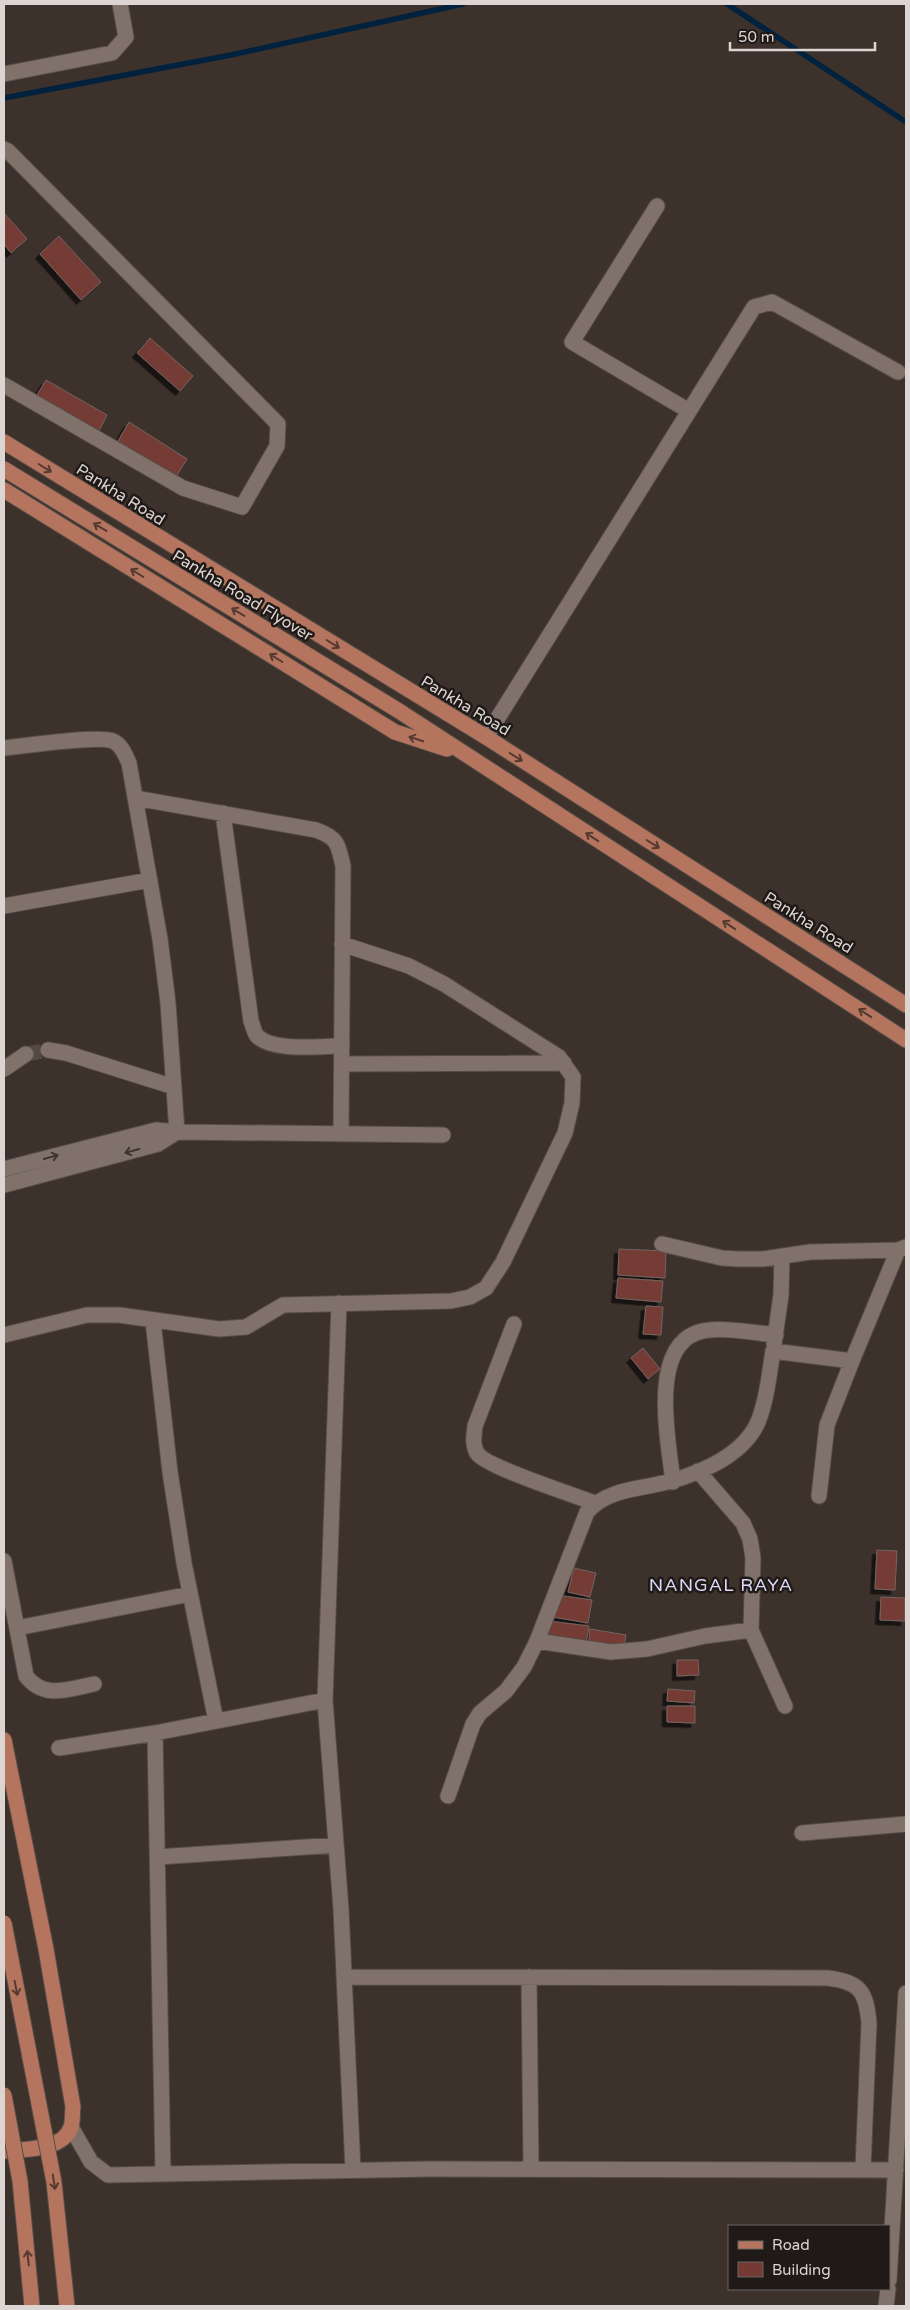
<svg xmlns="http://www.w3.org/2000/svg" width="910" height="2310" font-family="'Varela Round',sans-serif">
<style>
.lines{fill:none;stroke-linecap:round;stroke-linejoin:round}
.stream{stroke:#00223e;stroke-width:5.5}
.building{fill:#753a34;stroke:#746462;filter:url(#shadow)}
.minor-tunnel{stroke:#544a44;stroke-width:15;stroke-dasharray:15 8;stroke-linecap:butt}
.minor-casing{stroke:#574d48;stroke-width:17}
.major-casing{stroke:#574d48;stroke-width:17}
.minor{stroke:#80726b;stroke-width:15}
.major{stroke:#b5745d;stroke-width:15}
.major-bridge-casing{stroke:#574d48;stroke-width:17;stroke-linecap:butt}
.major-bridge{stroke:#b5745d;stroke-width:15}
.oneway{stroke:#543a30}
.oneway2{stroke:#3c3430}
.labels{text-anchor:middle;stroke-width:5;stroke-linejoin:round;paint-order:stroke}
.street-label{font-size:16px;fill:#ddd5d1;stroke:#1f1a17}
.neighbourhood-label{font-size:18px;letter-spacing:1px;fill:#dbd7f4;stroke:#1f1a17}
</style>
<defs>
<filter id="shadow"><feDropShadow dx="-4.5" dy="4.5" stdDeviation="0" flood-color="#0009"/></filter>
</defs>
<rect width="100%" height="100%" fill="#3c312b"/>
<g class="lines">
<!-- stream -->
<path class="stream" d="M727 4 906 122
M4 98 231 55 463 4"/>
</g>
<!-- building -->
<path class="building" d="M4 213 27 239 11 253 4 244Z
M59 236 101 282 81 300 40 254Z
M150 338 193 376 180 391 137 353Z
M46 380 107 415 99 431 37 395Z
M129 422 187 459 176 477 118 441Z
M619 1249 666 1251 665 1278 618 1275Z
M618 1278 663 1281 661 1302 616 1298Z
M646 1306 663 1307 661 1335 643 1334Z
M643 1348 660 1369 648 1379 631 1358Z
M877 1550 897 1551 895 1590 875 1589Z
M574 1568 596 1573 590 1597 568 1592Z
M556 1595 592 1600 588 1623 553 1617Z
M881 1597 905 1598V1621L880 1620Z
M548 1621 589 1626 586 1644 545 1639Z
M590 1629 626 1635 624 1646 589 1641Z
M677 1660H698L699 1675 677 1676Z
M668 1689 695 1691 694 1703 667 1701Z
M667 1706H695V1723L667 1722Z"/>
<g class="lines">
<!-- minor-tunnel -->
<path class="minor-tunnel" d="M26 1054 48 1050"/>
<defs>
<path id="minor" d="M4 74 112 53 126 37 120 4
M4 149 8 151 278 424 277 446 242 507 183 488 4 385
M657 206 572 342 689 411
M486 737 754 307 772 302 898 372
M4 748C24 746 98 735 113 741 122 745 125 755 129 763L160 939 168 1003 177 1132
M135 798 316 830C338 838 338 844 343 866L341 1134
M223 813 251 1021C253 1026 254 1032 257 1036 273 1052 320 1046 342 1046
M4 906 150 880
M48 1050 66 1053 174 1087
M342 1064 564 1063
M4 1069 26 1054
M4 1169 156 1130 177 1132 443 1135
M4 1185 158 1144 177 1132
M662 1244 722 1258 738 1259H763L810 1252 898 1250
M339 1303 325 1700 341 1909 353 2170
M153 1321 170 1472 184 1563 216 1721
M514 1324 475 1426C474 1436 472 1444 477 1453 484 1466 576 1496 595 1503
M4 1335 87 1315H119L219 1329 246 1327 283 1305 451 1301 470 1297 486 1288 503 1262 565 1133 572 1103 573 1077 559 1057 444 984 409 966 342 944
M774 1344 781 1295 782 1256
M698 1471 743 1523 750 1539 753 1558 751 1630 785 1706
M673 1482C669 1444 649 1351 696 1333 716 1325 754 1333 776 1335
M819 1496 827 1425 852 1361
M4 1561 26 1676C44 1700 69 1689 94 1684
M17 1628 190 1594
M537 1641 611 1652 647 1649 705 1636 751 1630
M155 1733 163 2174
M59 1748 155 1733 325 1700
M448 1796 473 1724 480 1713 506 1691 524 1667 537 1641 587 1512C603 1494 626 1490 649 1486 687 1479 741 1460 758 1422 767 1399 769 1375 773 1351L852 1361 898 1250 906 1247
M802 1833 906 1824
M158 1857 336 1845
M344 1977 828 1978C860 1982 866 1991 869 2023L863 2169
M529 1977 531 2169
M71 2127 91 2162 108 2175 430 2169 896 2170
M889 2280 906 1993
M886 2306 888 2289"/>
<path id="major" d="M4 442 486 737 906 1005
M4 469 399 711 906 1040
M4 490 395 732 447 749
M4 1740 46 1949 73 2107C72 2113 73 2121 71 2127 63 2151 24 2149 4 2151"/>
</defs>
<!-- minor casing -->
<use href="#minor" class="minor-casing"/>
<!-- major casing -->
<use href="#major" class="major-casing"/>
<!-- minor -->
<use href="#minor" class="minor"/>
<!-- major -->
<use href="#major" class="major"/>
<defs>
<path id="major-bridge" d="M4 1923 54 2182 67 2306
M4 2095 20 2181 32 2306"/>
</defs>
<!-- major-bridge casing -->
<use href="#major-bridge" class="major-bridge-casing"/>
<!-- major-bridge -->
<use href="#major-bridge" class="major-bridge"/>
</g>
<!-- one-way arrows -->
<defs><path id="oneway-shaft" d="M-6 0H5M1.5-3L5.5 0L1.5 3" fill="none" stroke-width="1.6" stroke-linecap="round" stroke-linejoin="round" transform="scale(1.25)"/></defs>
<g class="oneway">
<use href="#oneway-shaft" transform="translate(45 468) rotate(32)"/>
<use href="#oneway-shaft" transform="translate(100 527) rotate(-149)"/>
<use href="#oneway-shaft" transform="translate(137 573) rotate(-148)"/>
<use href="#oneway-shaft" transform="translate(238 612) rotate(-149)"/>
<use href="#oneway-shaft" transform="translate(333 644) rotate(32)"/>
<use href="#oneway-shaft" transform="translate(276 658) rotate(-148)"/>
<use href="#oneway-shaft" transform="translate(416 739) rotate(-162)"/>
<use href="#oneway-shaft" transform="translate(516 757) rotate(32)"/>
<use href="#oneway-shaft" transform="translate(592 837) rotate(-147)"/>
<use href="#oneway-shaft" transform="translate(653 844) rotate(32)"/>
<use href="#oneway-shaft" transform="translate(729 925) rotate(-147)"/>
<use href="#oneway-shaft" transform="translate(865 1013) rotate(-147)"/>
<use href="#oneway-shaft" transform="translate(16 1988) rotate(79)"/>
<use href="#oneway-shaft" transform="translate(54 2182) rotate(81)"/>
<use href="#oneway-shaft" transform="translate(28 2258) rotate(-96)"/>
</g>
<g class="oneway2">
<use href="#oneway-shaft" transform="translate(132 1151) rotate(165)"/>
<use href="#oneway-shaft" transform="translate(51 1157) rotate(-15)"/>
</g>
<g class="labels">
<!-- street labels -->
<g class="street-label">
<text transform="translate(121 494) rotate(32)" y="6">Pankha Road</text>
<text transform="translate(243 595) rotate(31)" y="6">Pankha Road Flyover</text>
<text transform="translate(466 705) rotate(31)" y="6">Pankha Road</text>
<text transform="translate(809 922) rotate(32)" y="6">Pankha Road</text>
</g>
<!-- neighbourhood labels -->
<g class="neighbourhood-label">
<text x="721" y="1591">NANGAL RAYA</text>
</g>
</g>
<!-- border -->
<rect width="910" height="2310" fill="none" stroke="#ddd5d1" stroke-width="10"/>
<!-- legend -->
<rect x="728" y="2225" width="162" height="65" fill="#1f1a17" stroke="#6b6561"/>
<rect x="738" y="2241" width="25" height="8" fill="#b5745d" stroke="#6b6561"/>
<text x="772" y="2250" font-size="15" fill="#ddd5d1">Road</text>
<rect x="738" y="2262" width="25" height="15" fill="#753a34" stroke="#6b6561"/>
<text x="772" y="2275" font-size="15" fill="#ddd5d1">Building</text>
<!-- scale -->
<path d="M730 42v8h145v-8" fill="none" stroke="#ddd5d1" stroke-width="2.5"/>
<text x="738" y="42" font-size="15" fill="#ddd5d1" stroke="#1f1a17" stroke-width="4" paint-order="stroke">50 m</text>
</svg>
